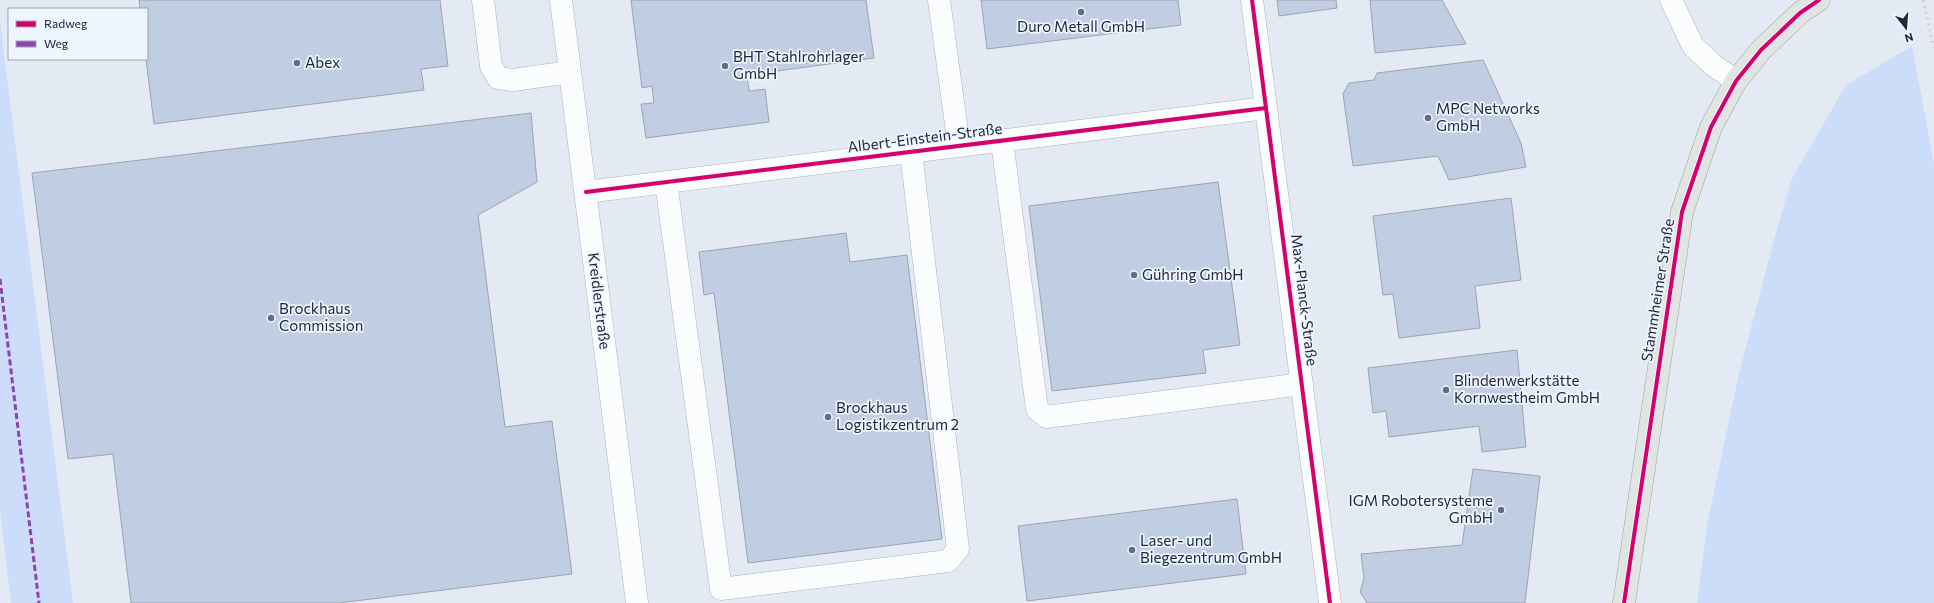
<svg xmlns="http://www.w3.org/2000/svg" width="1934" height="603" font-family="Commissioner,sans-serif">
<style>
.green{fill:#ccddfa}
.building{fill:#c1cde2;stroke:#9ca4b0}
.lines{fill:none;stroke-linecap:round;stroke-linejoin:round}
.minor-casing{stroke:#abb2bf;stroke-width:23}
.major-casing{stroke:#99a3a1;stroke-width:23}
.minor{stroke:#fbfcfd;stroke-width:22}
.major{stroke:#e0e5e1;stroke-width:22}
.rail{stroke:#ced0d3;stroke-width:3;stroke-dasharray:2 4;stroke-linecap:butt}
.quiet{stroke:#8e44ad;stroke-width:3;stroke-dasharray:6 3;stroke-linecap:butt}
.cycleway-casing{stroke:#eff5ff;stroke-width:6}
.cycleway{stroke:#d6006c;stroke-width:4}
.poi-dot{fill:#656d7c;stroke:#eff5ff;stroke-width:1.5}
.labels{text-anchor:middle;stroke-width:3.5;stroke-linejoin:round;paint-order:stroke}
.poi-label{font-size:15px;fill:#20293c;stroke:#eff5ff;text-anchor:start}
.street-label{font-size:15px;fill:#20293c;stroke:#eff5ff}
</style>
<rect width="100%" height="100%" fill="#e4eaf4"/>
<!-- green -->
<path class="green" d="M0 21 73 603H11L0 510Z
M1912 46 1934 163V603H1697L1707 525 1739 373 1775 236 1792 178 1846 85Z"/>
<!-- building -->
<path class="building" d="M139 0H440L448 66 421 69 424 90 154 124 146 59 147 9H140Z
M631 0H866L874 58 747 75 749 91 765 89 769 122 646 138 641 104 654 103 652 86 642 88Z
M981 0H1178L1181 25 987 49Z
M1277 0H1336L1337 8 1279 16Z
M1370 0H1442L1466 44 1375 53Z
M1483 60 1521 143 1526 167 1449 180 1438 156 1353 166 1343 94 1349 83 1374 80 1377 73Z
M531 113 537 182 478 215 505 427 552 421 572 574 339 603H131L113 454 68 459 32 173Z
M1218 182 1240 345 1203 350 1206 373 1052 391 1029 206Z
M1511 198 1521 280 1475 286 1480 328 1399 338 1393 294 1383 295 1373 216Z
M846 233 850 262 907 255 942 539 748 563 714 293 704 295 699 252Z
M1517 350 1526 447 1482 452 1479 426 1389 437 1386 411 1373 413 1368 368Z
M1473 469 1540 476 1525 603H1367L1360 592 1364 578 1361 554 1462 545Z
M1237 499 1246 574 1027 601 1018 526Z"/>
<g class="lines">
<defs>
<path id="minor" d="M483 0 491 66 498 78 513 80 570 72
M561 0 637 603
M939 0 959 146
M1252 0 1330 603
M1671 0 1693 46 1713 65 1736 81
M1002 141 1037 409 1046 417 1302 384
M666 182 721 589 948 561 958 549 911 152
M586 192 1266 108"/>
<path id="major" d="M1624 603 1682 212 1711 127 1736 81 1761 50 1800 13 1819 0"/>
</defs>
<!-- minor casing -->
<use href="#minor" class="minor-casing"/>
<!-- major casing -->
<use href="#major" class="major-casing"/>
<!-- minor -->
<use href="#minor" class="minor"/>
<!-- major -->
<use href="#major" class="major"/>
<!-- rail -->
<path class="rail" d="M1923 0 1934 48"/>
<!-- quiet -->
<path class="quiet" d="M0 279 39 603"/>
<defs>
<path id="cycleway" d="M1252 0 1330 603
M586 192 1266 108
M1624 603 1682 212 1711 127 1736 81 1761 50 1800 13 1819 0"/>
</defs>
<!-- cycleway casing -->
<use href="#cycleway" class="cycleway-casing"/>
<!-- cycleway -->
<use href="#cycleway" class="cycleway"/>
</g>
<!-- markers -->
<g class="poi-dot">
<circle cx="1081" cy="12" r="4"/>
<circle cx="297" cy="63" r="4"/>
<circle cx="725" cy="66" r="4"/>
<circle cx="1428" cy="118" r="4"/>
<circle cx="1134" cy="275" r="4"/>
<circle cx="271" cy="318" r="4"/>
<circle cx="1446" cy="390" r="4"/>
<circle cx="828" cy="417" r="4"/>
<circle cx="1501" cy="510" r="4"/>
<circle cx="1132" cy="550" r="4"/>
</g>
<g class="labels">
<!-- poi labels -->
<g class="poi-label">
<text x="1081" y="32" text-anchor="middle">Duro Metall GmbH</text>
<text x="733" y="62">BHT Stahlrohrlager<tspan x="733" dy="17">GmbH</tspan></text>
<text x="305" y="68">Abex</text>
<text x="1436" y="114">MPC Networks<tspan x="1436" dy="17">GmbH</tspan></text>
<text x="1142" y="280">Gühring GmbH</text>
<text x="279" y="314">Brockhaus<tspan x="279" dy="17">Commission</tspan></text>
<text x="1454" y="386">Blindenwerkstätte<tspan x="1454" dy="17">Kornwestheim GmbH</tspan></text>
<text x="836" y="413">Brockhaus<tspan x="836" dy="17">Logistikzentrum 2</tspan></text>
<text x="1493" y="506" text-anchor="end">IGM Robotersysteme<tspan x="1493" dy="17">GmbH</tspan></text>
<text x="1140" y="546">Laser- und<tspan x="1140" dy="17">Biegezentrum GmbH</tspan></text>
</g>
<!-- street labels -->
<g class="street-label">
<text transform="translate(925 138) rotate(-7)" y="5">Albert-Einstein-Straße</text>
<text transform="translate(1658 290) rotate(-81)" y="5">Stammheimer Straße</text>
<text transform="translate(1304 300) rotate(83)" y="5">Max-Planck-Straße</text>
<text transform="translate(599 301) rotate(83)" y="5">Kreidlerstraße</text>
</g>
</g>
<!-- legend -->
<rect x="8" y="8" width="140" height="52" fill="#eff5ff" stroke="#9ca3b1"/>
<rect x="16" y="21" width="20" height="6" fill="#d6006c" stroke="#9ca3b1"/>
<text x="44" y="28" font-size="12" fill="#20293c">Radweg</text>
<rect x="16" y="41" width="20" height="6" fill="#8e44ad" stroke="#9ca3b1"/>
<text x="44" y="48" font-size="12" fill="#20293c">Weg</text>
<!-- north arrow -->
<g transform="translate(1906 28) rotate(163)" stroke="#eff5ff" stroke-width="3" paint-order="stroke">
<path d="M0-3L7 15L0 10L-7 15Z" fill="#20293c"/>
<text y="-6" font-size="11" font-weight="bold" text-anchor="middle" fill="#20293c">N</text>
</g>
</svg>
